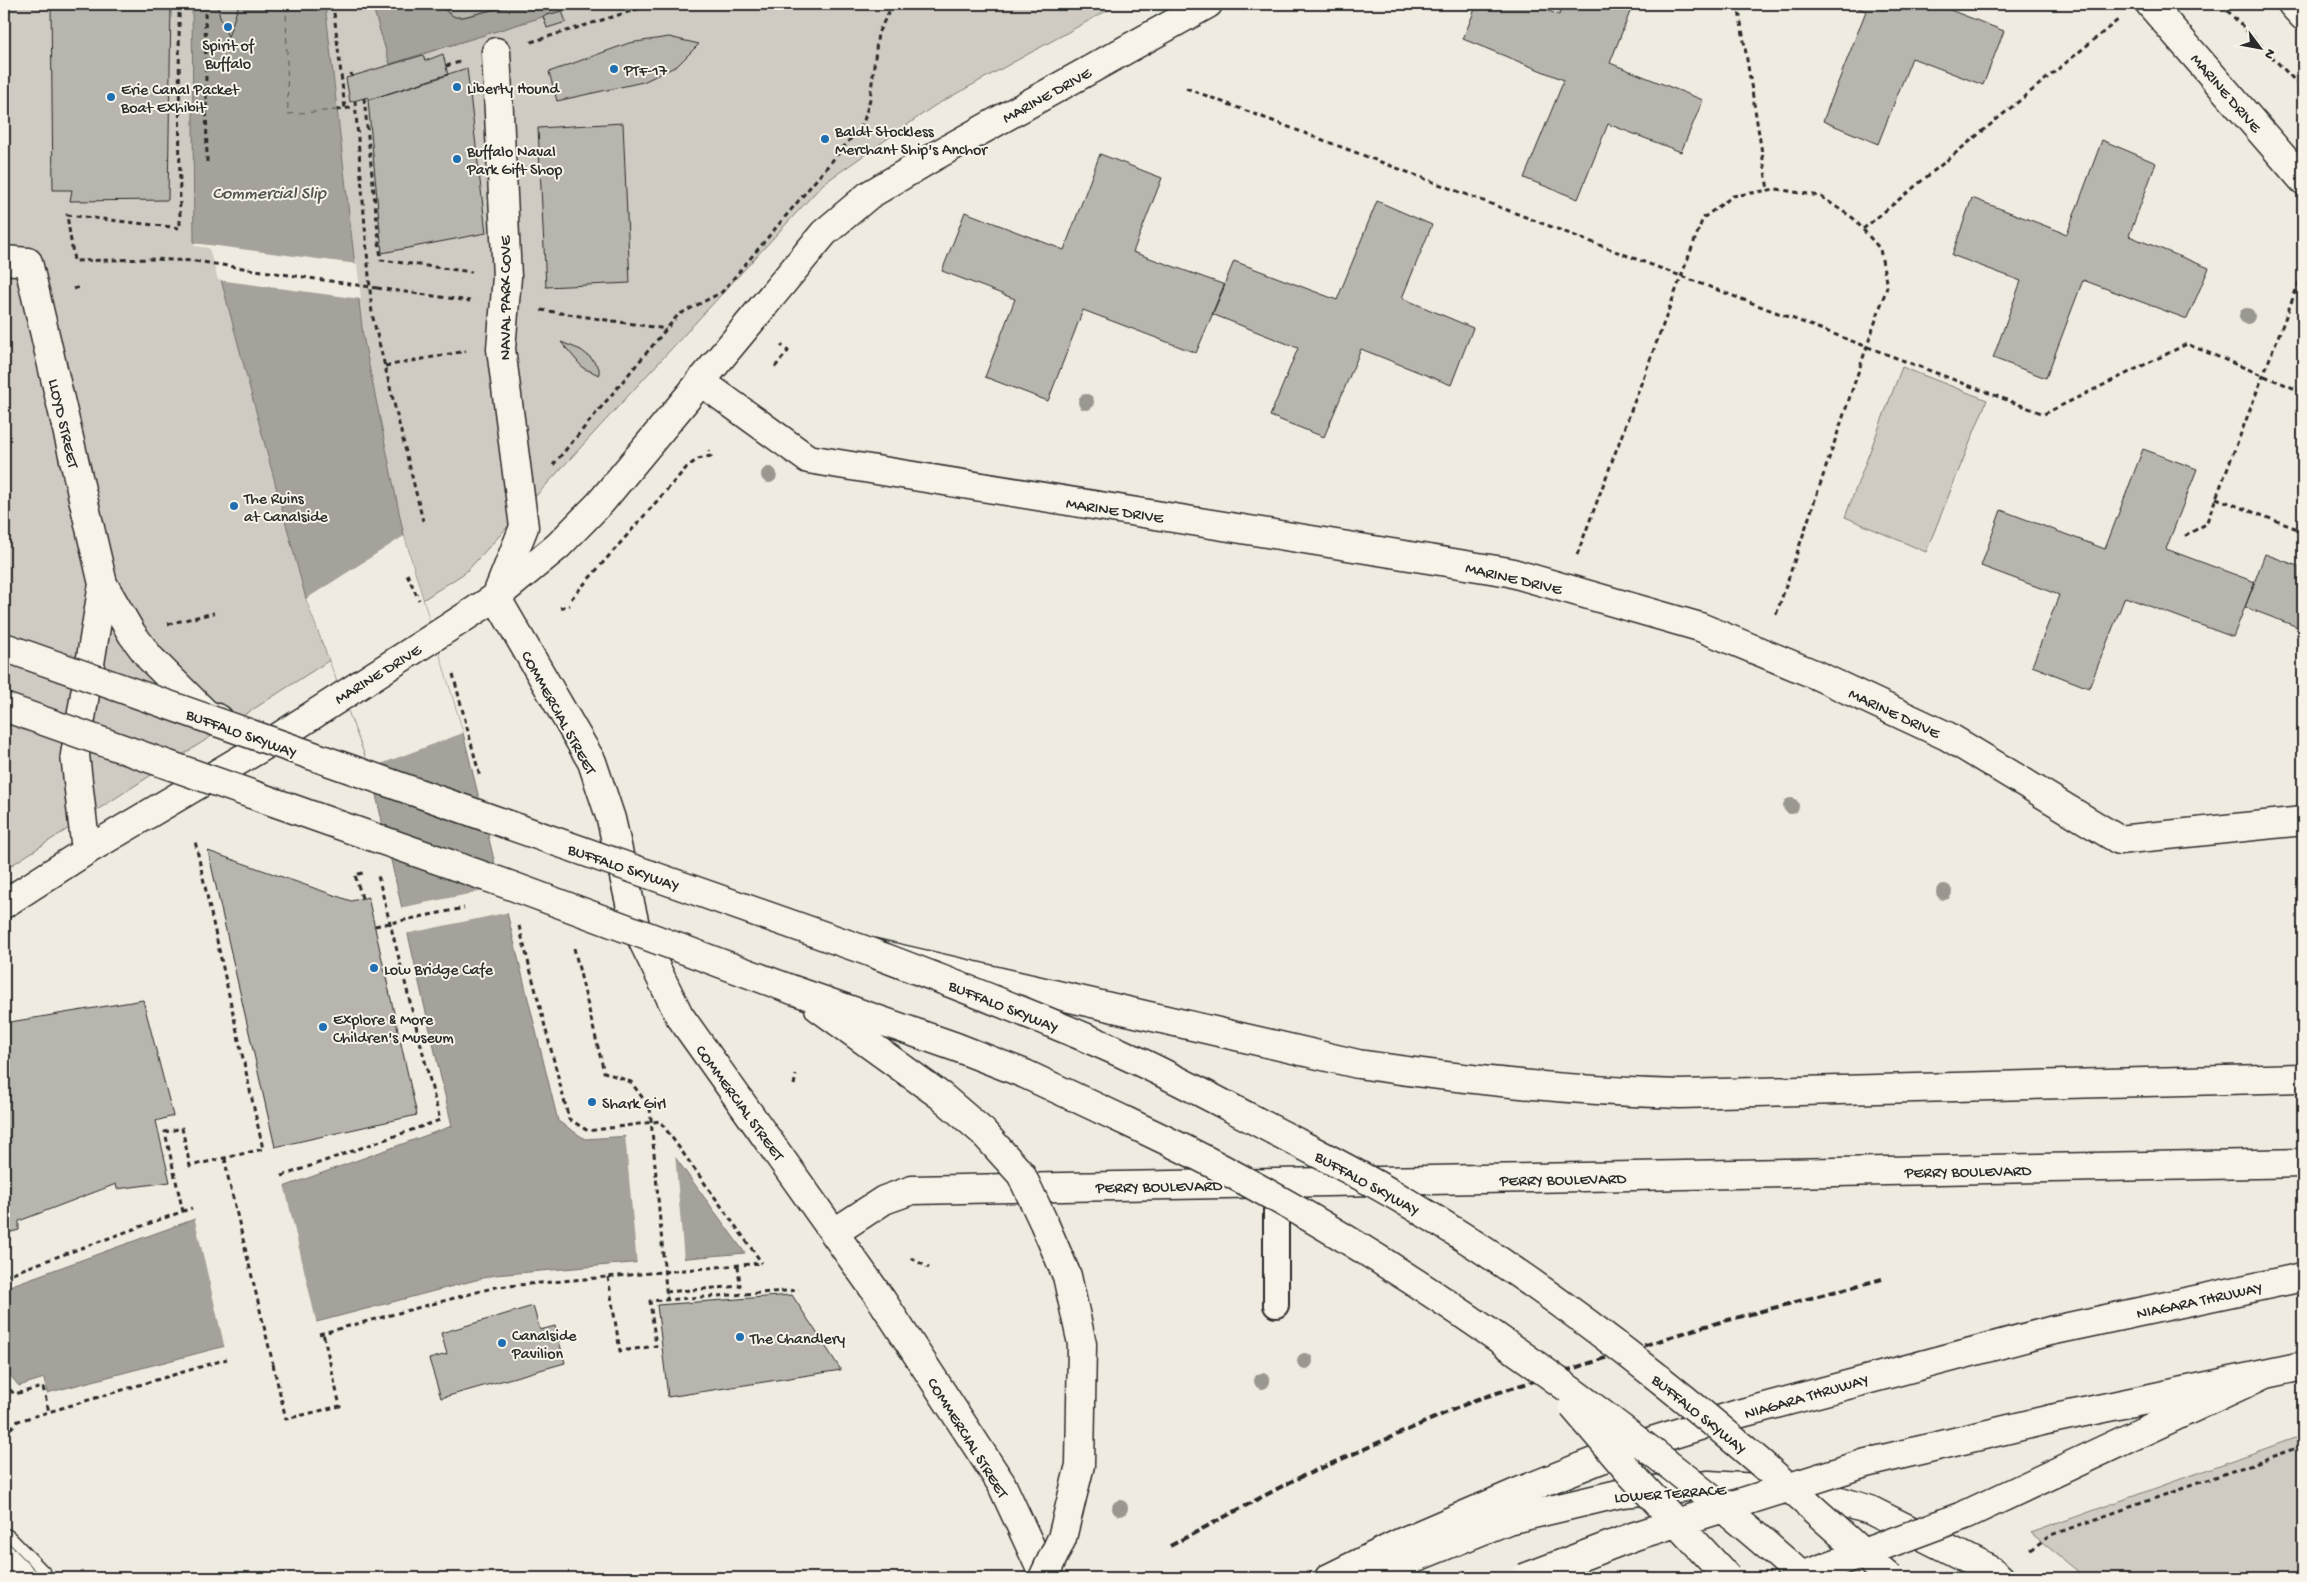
<svg xmlns="http://www.w3.org/2000/svg" width="2307" height="1582" font-family="'Gochi Hand',sans-serif">
<style>
.green{fill:#cfcbc2;stroke:#7d7b76}
.water{fill:#a4a29a;stroke:#74726e}
.pier{fill:#efebe0}
.lines{fill:none;stroke-linecap:round;stroke-linejoin:round}
.ferry{stroke:#555552;stroke-width:1;stroke-dasharray:6 5;stroke-linecap:butt}
.building{fill:#b8b5ae;stroke:#2b2b2b}
.lane-casing{stroke:#2b2b2b;stroke-width:28}
.street-casing{stroke:#2b2b2b;stroke-width:31}
.secondary-casing{stroke:#2b2b2b;stroke-width:31}
.highway-casing{stroke:#2b2b2b;stroke-width:31}
.path{stroke:#2b2b2b;stroke-width:3;stroke-dasharray:5 4;stroke-linecap:butt}
.lane{stroke:#f7f3e8;stroke-width:24}
.street{stroke:#f7f3e8;stroke-width:28}
.secondary{stroke:#f7f3e8;stroke-width:28}
.highway{stroke:#f7f3e8;stroke-width:28}
.tram{stroke:#2b2b2b;stroke-width:1}
.rail{stroke:#2b2b2b;stroke-width:4;stroke-dasharray:8 4;stroke-linecap:butt}
.highway-bridge-casing{stroke:#2b2b2b;stroke-width:31;stroke-linecap:butt}
.path-bridge{stroke:#2b2b2b;stroke-width:3;stroke-dasharray:5 4;stroke-linecap:butt}
.highway-bridge{stroke:#f7f3e8;stroke-width:28}
.tree{fill:#9a9791}
.poi-dot{fill:#1f6fb2;stroke:#f7f3e8;stroke-width:2}
.labels{text-anchor:middle;stroke-width:4;stroke-linejoin:round;paint-order:stroke}
.poi-label{font-size:16px;fill:#2b2b2b;stroke:#f7f3e8;text-anchor:start}
.street-label{font-size:16px;fill:#2b2b2b;stroke:#f7f3e8}
.water-label{font-size:18px;font-style:italic;fill:#555552;stroke:#f7f3e8}
</style>
<rect width="100%" height="100%" fill="#efebe0"/>
<filter id="ink" filterUnits="userSpaceOnUse"><feTurbulence type="fractalNoise" baseFrequency=".02" numOctaves="2"/><feDisplacementMap in="SourceGraphic" scale="10" xChannelSelector="R" yChannelSelector="G"/><feConvolveMatrix kernelMatrix="1 2 1 2 8 2 1 2 1" color-interpolation-filters="sRGB"/></filter>
<g filter="url(#ink)">
<!-- green -->
<path class="green" d="M4 4H372L390 64 584 4H1119L934 106 823 184 466 572 4 870Z
M1902 367 1987 400 1926 552 1845 517Z
M2303 1435V1578H2086L2031 1533Z"/>
<!-- water -->
<path class="water" d="M192 4H325L363 336 404 536 463 733 558 1121 585 1139 658 1134 745 1253 495 1275 47 1393 44 1378 19 1386 8 1373 4 1352V1288L452 1126 370 769 306 599 212 246 194 243Z
M372 4H439C446 12 452 17 463 17L516 4H584L390 64Z"/>
<!-- pier -->
<path class="pier" d="M194 243 357 264 361 299 218 280 209 248 194 246Z
M404 536 463 733 370 768 306 599Z
M504 887 510 912 405 934 399 908Z
M659 1132 675 1153 684 1261 637 1265 625 1134Z
M284 1184 317 1325 225 1349 194 1216Z"/>
<g class="lines">
<!-- ferry -->
<path class="ferry" d="M286 4 288 114 337 110"/>
</g>
<!-- building -->
<path class="building" d="M51 4H171L168 200 70 201 72 190H53Z
M217 4H239L228 37 220 17Z
M439 4H516L463 17H455L447 12Z
M1477 4H1531L1559 15 1563 4H1633L1610 63 1703 100 1681 152 1608 124 1578 199 1524 178 1564 80 1463 39Z
M1846 4H1935L2004 31 1983 85 1912 58 1878 144 1823 121 1866 11Z
M562 11 566 22 547 28 543 16Z
M669 37 699 44 677 66 643 82 557 101 549 72 629 43Z
M443 54 448 75 368 100V97L350 102 346 78 423 55 425 61Z
M467 68 486 233 382 253 368 100Z
M623 123 630 283 546 287 538 128Z
M2102 140 2156 163 2129 236 2209 268 2187 319 2083 280 2046 378 1993 358 2021 281 1952 255 1972 198 2067 234Z
M1100 154 1162 178 1133 252 1225 285 1196 353 1083 310 1048 401 985 377 1015 299 942 271 965 212 1064 250Z
M1377 201 1432 225 1402 298 1473 328 1451 385 1361 349 1324 437 1270 416 1298 348 1212 314 1234 261 1337 300Z
M561 342 581 350 591 358 599 368V375L583 368Z
M2143 449 2197 469 2166 549 2255 582 2233 637 2125 597 2089 688 2032 666 2059 595 1981 566 2001 510 2105 549Z
M2265 554 2303 568V629L2245 607Z
M208 851 351 901 368 897 417 1115 275 1147Z
M143 1000 173 1116 156 1121 170 1182 117 1189 116 1184 19 1221V1230L4 1234V1023Z
M792 1295 841 1370 668 1397 657 1305Z
M533 1306 540 1330 555 1326 565 1363 441 1398 429 1359 447 1354 441 1333Z"/>
<g class="lines">
<defs>
<path id="lane" d="M1276 1183V1305"/>
<path id="street" d="M2150 4 2303 180
M496 52 507 277 501 349 524 527 496 597
M4 260 28 262 103 584
M700 381 808 459 1509 572 1700 627 1814 674 1947 736 2119 840 2303 821
M86 851 75 755 103 584 132 634 150 658 206 714 219 719
M835 1232 884 1200 912 1190 2303 1163
M4 1543 38 1578
M4 1577 5 1578"/>
<path id="secondary" d="M2292 4 2303 16
M496 597 592 762 611 819 635 925 679 1015 881 1299 1001 1483 1045 1578
M4 904 86 851 274 740 496 597 558 546 601 502 824 233 869 195 935 156 1208 4
M1365 1578 1508 1520 1622 1493 1709 1485 1807 1491 1870 1510 1992 1571 2000 1578"/>
<path id="highway" d="M648 874 870 952 1358 1064C1465 1080 1572 1091 1680 1094L2303 1078
M793 990 956 1047 1025 1074 1100 1109
M819 1008 941 1096 983 1132
M2051 1419 2303 1366
M1965 1515 2263 1375
M1329 1578 1402 1542 1516 1493 1626 1449 1738 1414 2050 1331 2303 1277"/>
</defs>
<!-- lane casing -->
<use href="#lane" class="lane-casing"/>
<!-- street casing -->
<use href="#street" class="street-casing"/>
<!-- secondary casing -->
<use href="#secondary" class="secondary-casing"/>
<!-- highway casing -->
<use href="#highway" class="highway-casing"/>
<!-- path -->
<path class="path" d="M179 4 180 228 67 215 74 261 150 259 195 261
M205 4 207 164
M333 4 345 109
M1738 4 1768 190
M2221 4 2303 89
M531 42 654 4
M446 66 460 62
M351 73 352 77
M1186 88 2044 414 2187 344 2303 392
M364 98 381 260 472 272
M355 101 372 314 423 521
M337 110 355 107
M1863 229 2118 20
M377 288 470 301
M73 289 80 287
M541 310 666 329
M385 366 466 351
M775 367 788 351 781 345
M553 465 678 315 722 292 863 124 870 99 878 33 893 4
M2216 498 2303 531
M2185 536 2206 524 2303 272
M1577 555 1703 218 1733 196 1776 189 1820 196 1853 218 1880 249 1887 287 1775 618
M407 574 419 600
M571 599 687 467 698 459 711 456 709 450
M560 608 570 605
M168 624 214 613
M453 674 480 777
M362 898 355 875 363 873
M519 926 569 1119 588 1131 660 1121 762 1263
M574 948 604 1072 631 1082 650 1108
M794 1085 796 1075
M225 1158 228 1177
M282 1176 440 1120 378 876
M183 1212 165 1132 182 1128 190 1166 263 1149 195 841
M911 1258 929 1268
M4 1276 192 1208
M608 1277 620 1351 656 1346 650 1301 799 1290
M666 1292 740 1286 738 1265
M319 1334 496 1287 762 1263
M273 1364 286 1419 340 1406 323 1333
M4 1383 14 1394 43 1387 49 1412
M4 1435 18 1421 227 1359
M2030 1550 2051 1535 2303 1446"/>
<!-- lane -->
<use href="#lane" class="lane"/>
<!-- street -->
<use href="#street" class="street"/>
<!-- secondary -->
<use href="#secondary" class="secondary"/>
<!-- highway -->
<use href="#highway" class="highway"/>
<!-- tram -->
<path class="tram" d="M4 1538 43 1578
M4 1575 7 1578"/>
<!-- rail -->
<path class="rail" d="M1170 1546 1292 1481 1475 1400 1702 1327 1882 1279"/>
<defs>
<path id="highway-bridge" d="M4 647 648 874
M4 707 512 886 793 990
M870 952C951 983 1033 1014 1112 1049 1162 1071 1210 1097 1258 1122 1307 1148 1356 1172 1403 1200 1580 1304 1739 1440 1890 1578
M1100 1109C1140 1128 1180 1146 1219 1167 1356 1239 1485 1325 1609 1419 1676 1469 1742 1522 1804 1578
M983 1132 1021 1174 1044 1223 1067 1276 1082 1344 1080 1465 1062 1538 1043 1578
M1573 1406 1631 1474 1728 1578
M1524 1578 1635 1536 1866 1463 2051 1419
M1796 1578 1965 1515"/>
</defs>
<!-- highway-bridge casing -->
<use href="#highway-bridge" class="highway-bridge-casing"/>
<!-- path-bridge -->
<path class="path-bridge" d="M195 261 377 288
M375 926 464 908
M650 1108 667 1300
M228 1177 273 1364"/>
<!-- highway-bridge -->
<use href="#highway-bridge" class="highway-bridge"/>
</g>
<!-- trees -->
<g class="tree">
<circle cx="2247" cy="316" r="8"/>
<circle cx="1086" cy="402" r="8"/>
<circle cx="769" cy="475" r="8"/>
<circle cx="1791" cy="806" r="8"/>
<circle cx="1944" cy="892" r="8"/>
<circle cx="1305" cy="1361" r="8"/>
<circle cx="1262" cy="1381" r="8"/>
<circle cx="1120" cy="1508" r="8"/>
</g>
</g>
<!-- markers -->
<g class="poi-dot">
<circle cx="228" cy="27" r="5"/>
<circle cx="614" cy="69" r="5"/>
<circle cx="457" cy="87" r="5"/>
<circle cx="111" cy="97" r="5"/>
<circle cx="825" cy="139" r="5"/>
<circle cx="457" cy="159" r="5"/>
<circle cx="234" cy="506" r="5"/>
<circle cx="374" cy="968" r="5"/>
<circle cx="323" cy="1027" r="5"/>
<circle cx="592" cy="1102" r="5"/>
<circle cx="740" cy="1337" r="5"/>
<circle cx="502" cy="1343" r="5"/>
</g>
<g class="labels">
<!-- poi labels -->
<g class="poi-label">
<text x="228" y="50" text-anchor="middle">Spirit of<tspan x="228" dy="18">Buffalo</tspan></text>
<text x="624" y="75">PTF-17</text>
<text x="467" y="93">Liberty Hound</text>
<text x="121" y="94">Erie Canal Packet<tspan x="121" dy="18">Boat Exhibit</tspan></text>
<text x="835" y="136">Baldt Stockless<tspan x="835" dy="18">Merchant Ship's Anchor</tspan></text>
<text x="467" y="156">Buffalo Naval<tspan x="467" dy="18">Park Gift Shop</tspan></text>
<text x="244" y="503">The Ruins<tspan x="244" dy="18">at Canalside</tspan></text>
<text x="384" y="974">Low Bridge Cafe</text>
<text x="333" y="1024">Explore &amp; More<tspan x="333" dy="18">Children's Museum</tspan></text>
<text x="602" y="1108">Shark Girl</text>
<text x="512" y="1340">Canalside<tspan x="512" dy="18">Pavilion</tspan></text>
<text x="750" y="1343">The Chandlery</text>
</g>
<!-- street labels -->
<g class="street-label">
<text transform="translate(2227 92) rotate(49)" y="6">MARINE DRIVE</text>
<text transform="translate(1046 94) rotate(-29)" y="6">MARINE DRIVE</text>
<text transform="translate(504 298) rotate(-90)" y="6">NAVAL PARK COVE</text>
<text transform="translate(65 423) rotate(77)" y="6">LLOYD STREET</text>
<text transform="translate(1115 509) rotate(9)" y="6">MARINE DRIVE</text>
<text transform="translate(1514 577) rotate(13)" y="6">MARINE DRIVE</text>
<text transform="translate(377 673) rotate(-32)" y="6">MARINE DRIVE</text>
<text transform="translate(560 712) rotate(61)" y="6">COMMERCIAL STREET</text>
<text transform="translate(1895 712) rotate(25)" y="6">MARINE DRIVE</text>
<text transform="translate(242 732) rotate(20)" y="6">BUFFALO SKYWAY</text>
<text transform="translate(624 866) rotate(19)" y="6">BUFFALO SKYWAY</text>
<text transform="translate(1004 1005) rotate(22)" y="6">BUFFALO SKYWAY</text>
<text transform="translate(741 1102) rotate(54)" y="6">COMMERCIAL STREET</text>
<text transform="translate(1968 1170) rotate(-1)" y="6">PERRY BOULEVARD</text>
<text transform="translate(1563 1178) rotate(-1)" y="6">PERRY BOULEVARD</text>
<text transform="translate(1368 1182) rotate(29)" y="6">BUFFALO SKYWAY</text>
<text transform="translate(1159 1185) rotate(-1)" y="6">PERRY BOULEVARD</text>
<text transform="translate(2199 1299) rotate(-12)" y="6">NIAGARA THRUWAY</text>
<text transform="translate(1806 1395) rotate(-16)" y="6">NIAGARA THRUWAY</text>
<text transform="translate(1700 1413) rotate(39)" y="6">BUFFALO SKYWAY</text>
<text transform="translate(969 1437) rotate(58)" y="6">COMMERCIAL STREET</text>
<text transform="translate(1670 1492) rotate(-4)" y="6">LOWER TERRACE</text>
</g>
<!-- water labels -->
<g class="water-label">
<text x="269" y="198">Commercial Slip</text>
</g>
</g>
<!-- margin -->
<rect width="2307" height="1582" fill="none" stroke="#f7f3e8" stroke-width="20"/>
<rect x="10" y="10" width="2287" height="1562" fill="none" stroke="#2b2b2b" stroke-width="2" filter="url(#ink)"/>
<!-- north arrow -->
<g transform="translate(2260 48) rotate(122)" stroke="#f7f3e8" stroke-width="4" paint-order="stroke">
<path d="M0-4L9 19L0 12L-9 19Z" fill="#2b2b2b"/>
<text y="-8" font-size="14" font-weight="bold" text-anchor="middle" fill="#2b2b2b">N</text>
</g>
</svg>
